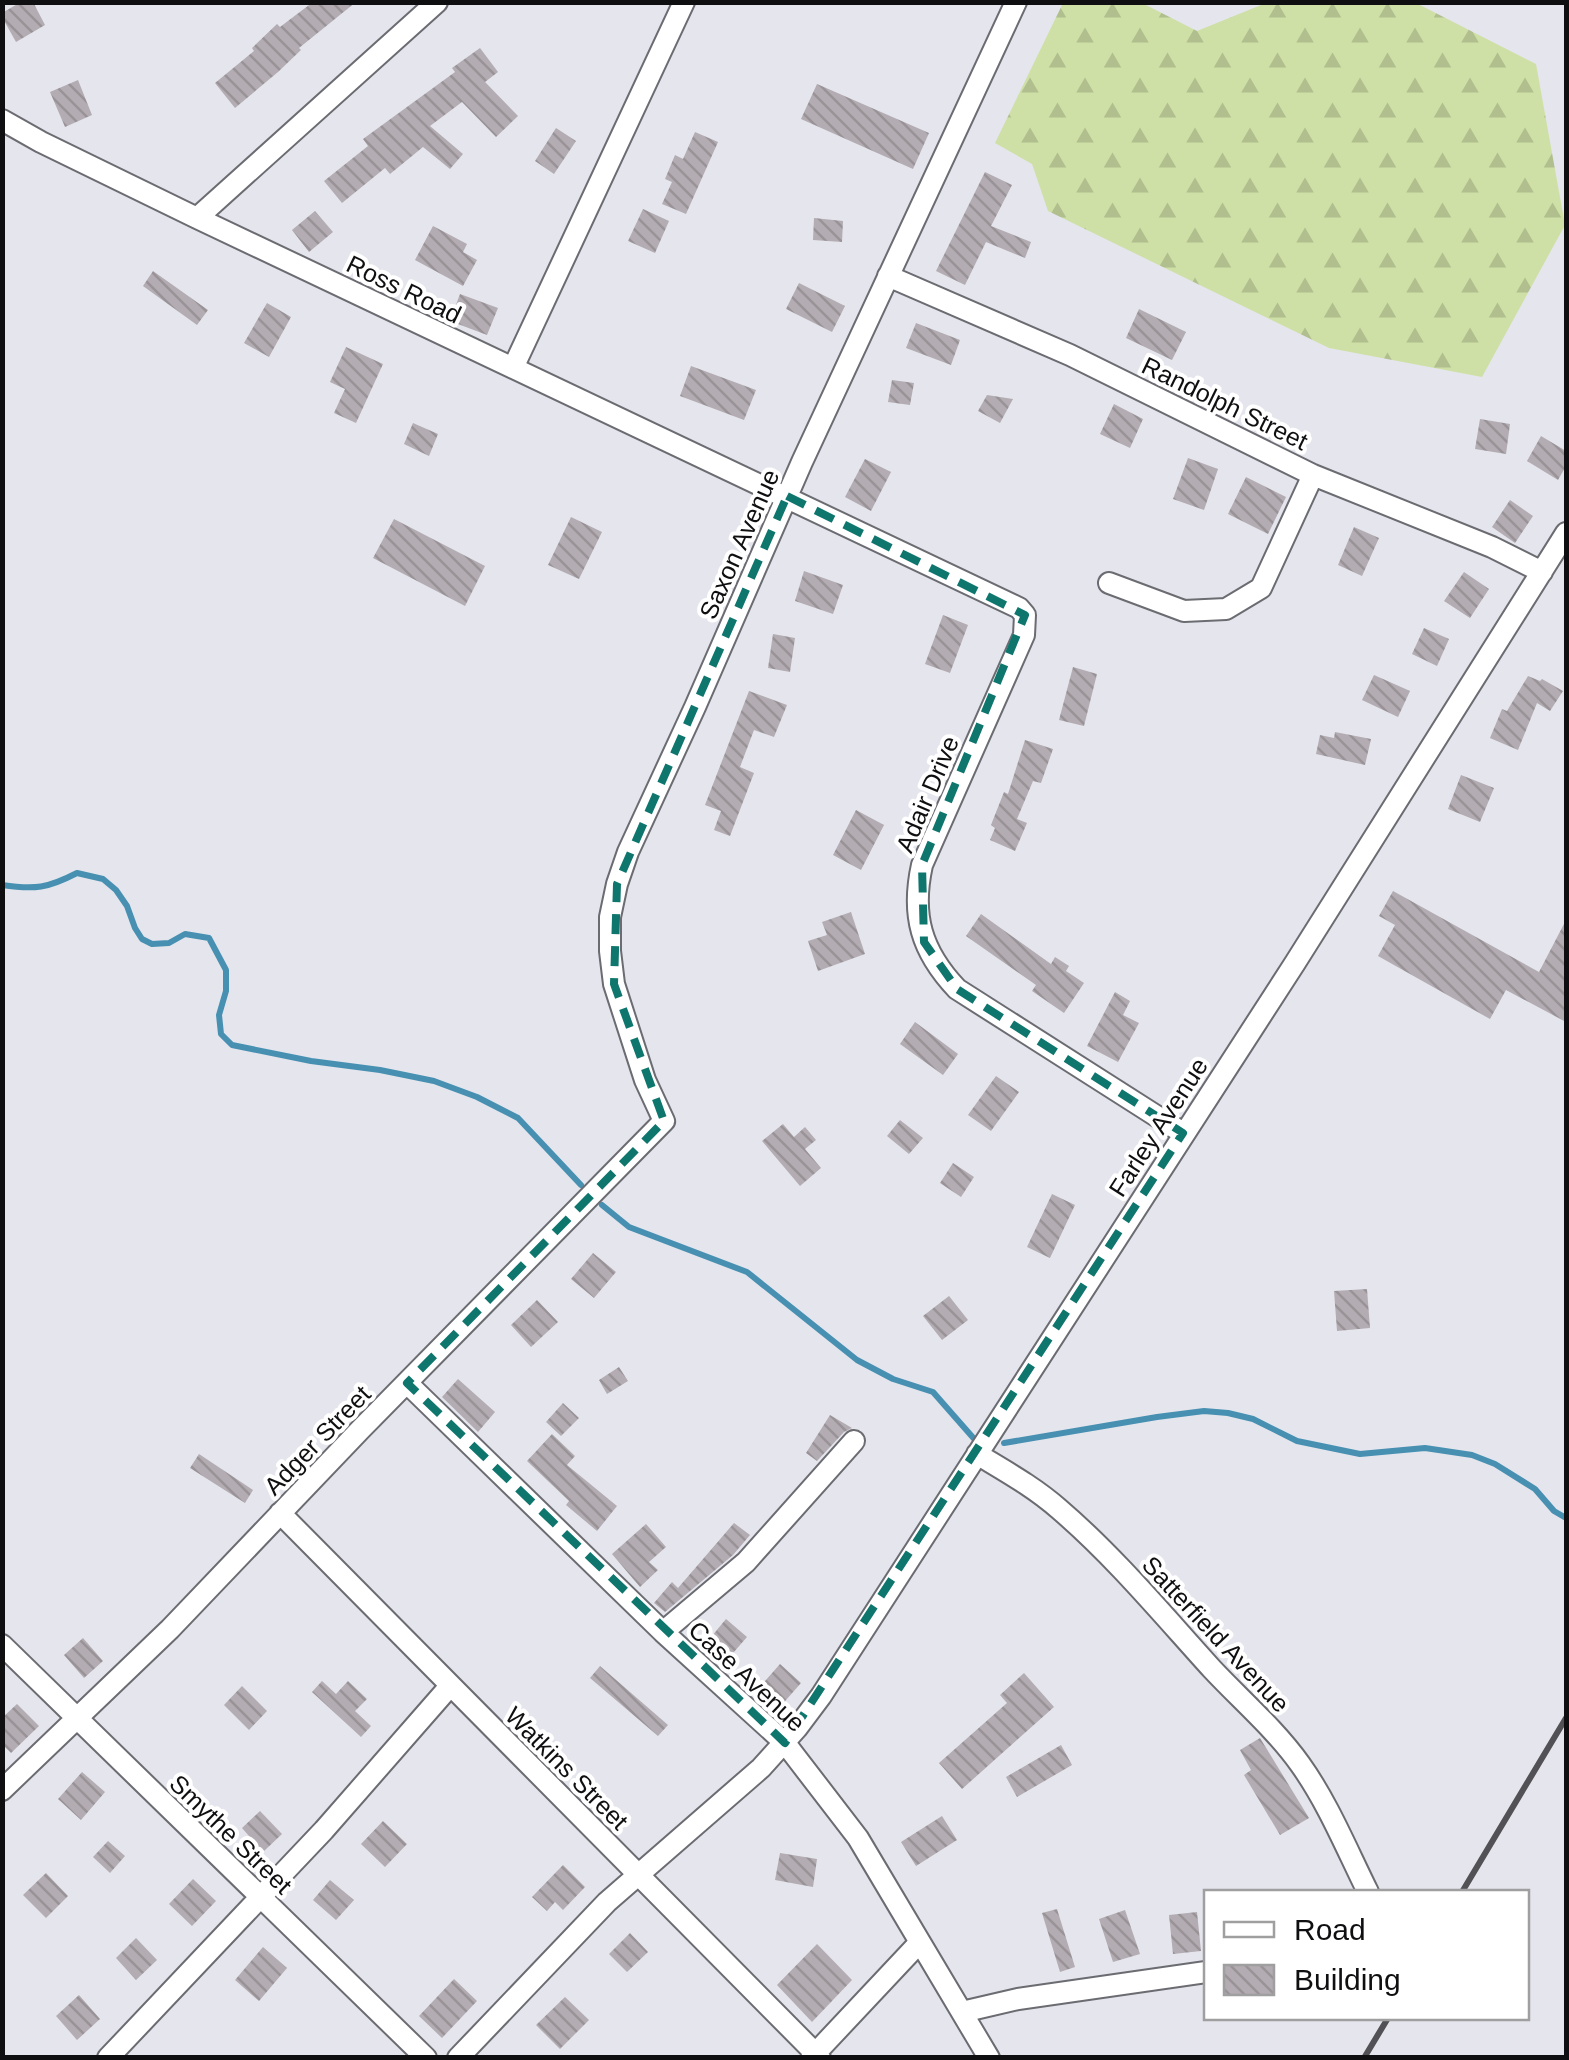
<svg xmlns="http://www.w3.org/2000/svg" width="1569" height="2060" font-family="Arial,sans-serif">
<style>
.forest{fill:url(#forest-firs)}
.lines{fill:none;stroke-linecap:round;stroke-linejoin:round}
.stream{stroke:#4790b1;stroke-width:6}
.building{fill:url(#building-back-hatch)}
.minor-casing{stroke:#6b6b72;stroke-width:24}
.minor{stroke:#fff;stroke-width:20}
.rail{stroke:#525256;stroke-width:6}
.marked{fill:none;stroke:#0f766e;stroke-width:8;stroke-dasharray:20 12;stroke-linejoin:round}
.labels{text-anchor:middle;stroke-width:8;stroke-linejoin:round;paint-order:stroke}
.street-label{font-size:25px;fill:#0f0f11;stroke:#fff}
</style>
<defs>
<pattern id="forest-firs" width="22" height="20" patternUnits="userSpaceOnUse" patternTransform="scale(2.5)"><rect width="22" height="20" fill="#cee0a5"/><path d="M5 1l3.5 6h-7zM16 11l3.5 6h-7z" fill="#b0bf8d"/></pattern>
<pattern id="building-back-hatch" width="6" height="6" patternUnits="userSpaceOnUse" patternTransform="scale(2.5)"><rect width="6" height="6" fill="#b3acb2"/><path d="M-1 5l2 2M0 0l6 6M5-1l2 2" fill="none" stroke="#999398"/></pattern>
</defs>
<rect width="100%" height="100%" fill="#e5e5ed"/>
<!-- forest -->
<path class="forest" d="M1063 3H1142L1197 31 1266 3H1416L1536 64 1565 225 1482 377 1329 348 1048 211 1032 164 995 143Z"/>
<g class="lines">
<!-- stream -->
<path class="stream" d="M2 885C35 890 48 888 77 873L103 879 116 890 127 906 135 928 142 939 152 944 169 943 185 934 209 938 226 970V991L219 1015 221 1034 232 1045 311 1061 380 1070 434 1081 477 1097 518 1118 581 1185
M602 1205 629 1227 747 1272 857 1360 893 1379 933 1392 976 1441
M1004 1443 1157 1417 1204 1411 1228 1413 1253 1419 1297 1441 1360 1454 1425 1448 1472 1455 1495 1464 1535 1489 1554 1511 1566 1518"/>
</g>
<!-- building -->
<path class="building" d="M21 2H33L45 25 16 42 2 17V13Z
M313 2H356L299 48 301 50 278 72 235 108 215 83 254 51 252 48 277 24 280 27Z
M480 48 498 72 485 82 518 116 496 137 462 102 430 126 463 154 450 169 423 147 390 174 385 168 342 203 324 181 368 146 363 139 455 72 452 68Z
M78 80 92 115 65 127 50 92Z
M817 84 929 133 913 169 801 119Z
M556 128 576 141 554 174 535 161Z
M695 132 718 142 686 214 662 204 672 182 665 179 675 155 683 159Z
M985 172 1012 185 991 226 1031 242 1025 258 986 242 965 285 936 271Z
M643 209 669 221 655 253 628 241Z
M315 211 333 232 309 252 292 230Z
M814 218 843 221 842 242 813 240Z
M433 226 467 244 463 252 477 260 463 286 415 260Z
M153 271 208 310 197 325 143 286Z
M799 283 845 306 832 332 786 309Z
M460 294 498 308 487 335 450 321Z
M267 303 291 317 269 357 244 343Z
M1139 309 1186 332 1172 360 1126 338Z
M916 323 960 340 951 365 906 348Z
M346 347 383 364 356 423 334 413 345 389 330 382Z
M691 366 756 390 744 420 680 396Z
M892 380 914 383 910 405 888 402Z
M987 395 1013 399 1000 423 978 411Z
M1114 404 1143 419 1130 448 1100 434Z
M1480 419 1510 424 1506 454 1475 449Z
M413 423 438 434 429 456 404 444Z
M1541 436 1566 451V466L1558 480 1527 461Z
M1188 458 1218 469 1204 510 1173 499Z
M865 459 891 472 871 511 845 497Z
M1246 477 1286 497 1268 534 1228 514Z
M1510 500 1533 516 1515 543 1492 527Z
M571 517 602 532 579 579 548 565Z
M394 519 485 566 465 606 373 558Z
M1354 527 1379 538 1362 576 1338 565Z
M804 571 843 585 833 614 795 601Z
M1464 572 1489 589 1470 618 1444 601Z
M943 615 968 625 950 673 925 664Z
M1424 628 1449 639 1437 666 1412 654Z
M773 634 795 638 790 672 768 668Z
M1073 667 1097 674 1084 726 1059 720Z
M1374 675 1410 691 1398 717 1362 700Z
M1528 676 1540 681 1542 679 1563 691 1550 711 1537 703 1518 750 1490 738 1502 709 1507 711Z
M749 691 787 705 774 737 754 730 740 767 754 773 730 836 714 830 721 811 705 805Z
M1335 732 1371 739 1365 765 1316 754 1320 735 1334 738Z
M1025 740 1053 749 1041 783 1033 781 1017 819 1027 823 1015 851 990 840 995 828 991 825 1004 792 1008 794Z
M1461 775 1494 788 1480 822 1448 809Z
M856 810 884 825 861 870 833 855Z
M1393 891 1539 972 1566 920V1022L1506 990 1490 1019 1378 956 1395 925 1379 916Z
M851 912 865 954 818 971 808 941 827 935 822 922Z
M981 914 1051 964 1055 957 1069 966 1066 971 1084 983 1064 1013 1032 991 1036 985 966 936Z
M1115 992 1130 1001 1123 1015 1139 1023 1118 1062 1087 1046Z
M915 1022 958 1054 943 1075 900 1044Z
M996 1076 1019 1092 991 1131 968 1115Z
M900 1120 923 1138 909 1154 887 1136Z
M783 1124 794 1137 805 1127 816 1140 805 1149 821 1168 800 1186 762 1141Z
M953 1163 974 1177 961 1197 940 1183Z
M1052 1194 1075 1205 1050 1258 1027 1247Z
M593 1253 616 1272 594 1298 571 1279Z
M1367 1289 1370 1328 1337 1331 1334 1291Z
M949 1296 968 1320 942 1340 923 1316Z
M537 1300 558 1322 531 1347 511 1325Z
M619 1367 628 1381 607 1394 599 1380Z
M458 1379 495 1412 478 1432 442 1397Z
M563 1403 579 1418 561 1436 546 1422Z
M830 1415 852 1428 844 1432 817 1461 806 1453Z
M552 1434 575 1456 567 1465 617 1506 597 1531 566 1505 569 1501 527 1461Z
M199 1454 253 1490 245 1503 190 1468Z
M734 1523 750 1535 733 1555 665 1612 654 1603 672 1582 678 1588Z
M646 1524 666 1547 649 1562 658 1570 640 1587 612 1554Z
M726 1619 747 1637 727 1660 707 1642Z
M83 1638 103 1661 84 1678 64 1655Z
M780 1664 801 1683 779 1708 758 1689Z
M600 1666 668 1725 658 1736 590 1678Z
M1024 1673 1054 1707 962 1789 939 1763 1007 1703 1000 1695Z
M322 1681 336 1694 348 1681 367 1699 355 1711 371 1726 361 1737 312 1692Z
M242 1686 267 1711 249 1730 224 1705Z
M17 1704 39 1726 11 1753 2 1744V1718Z
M1260 1738 1309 1818 1280 1835 1244 1775 1251 1770 1240 1750Z
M1061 1745 1072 1765 1017 1797 1006 1777Z
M82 1772 105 1792 81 1820 58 1799Z
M260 1811 282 1834 263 1852 242 1828Z
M942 1816 957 1840 916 1866 901 1842Z
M383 1821 407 1844 385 1867 361 1844Z
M108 1841 125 1856 110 1873 93 1857Z
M780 1853 817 1859 813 1887 775 1880Z
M563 1865 585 1887 563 1910 555 1902 547 1911 532 1897Z
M46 1873 68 1896 46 1918 23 1895Z
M193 1879 216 1901 192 1926 169 1904Z
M330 1880 354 1900 336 1920 313 1900Z
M1057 1909 1075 1967 1060 1972 1042 1913Z
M1125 1910 1140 1954 1113 1962 1099 1919Z
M1197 1912 1201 1951 1173 1954 1169 1915Z
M630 1933 648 1952 627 1972 609 1954Z
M136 1938 157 1960 136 1980 116 1958Z
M817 1944 852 1980 812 2022 777 1985Z
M263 1947 287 1968 259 2001 235 1980Z
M454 1979 477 2001 442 2038 419 2016Z
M79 1995 100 2019 77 2040 56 2016Z
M565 1997 589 2020 560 2049 536 2025Z"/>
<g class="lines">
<defs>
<path id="minor" d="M2 120 41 142 197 218 1019 608 1025 615 1024 635 922 865C911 915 921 951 957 989L1183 1133
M197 218 437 2
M888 276 1070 355 1313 475 1492 547 1542 572
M513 368 684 2
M1109 583 1184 611 1226 609 1261 588 1313 475
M407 1383 663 1632 785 1743 858 1838 989 2058
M977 1454C1005 1471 1034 1487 1059 1509 1115 1557 1163 1615 1212 1669 1241 1700 1275 1729 1300 1764 1328 1803 1347 1850 1368 1892
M280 1513 820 2058
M663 1632 746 1562 854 1441
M2 1645 426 2058
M2 1790 170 1629 360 1430 664 1121 645 1080 614 984 610 951V917L617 884 628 852 695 707 802 462 1016 2
M962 2012 1018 1999 1206 1972
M108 2058 324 1830 450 1686
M458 2058 607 1902 761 1768 797 1728 821 1696 1295 963 1566 533
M811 2058 920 1942"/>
</defs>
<!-- minor casing -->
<use href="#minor" class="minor-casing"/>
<!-- minor -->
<use href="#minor" class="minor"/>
<!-- rail -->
<path class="rail" d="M1462 1892 1566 1718
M1364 2058 1388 2018"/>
</g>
<!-- marked area -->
<path class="marked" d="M787 496 1025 615 922 865 924 942 957 989 1183 1133 785 1743 407 1383 664 1121 614 984 617 884Z"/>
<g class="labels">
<!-- street labels -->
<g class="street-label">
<text transform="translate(404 289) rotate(26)" y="9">Ross Road</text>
<text transform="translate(1225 403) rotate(26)" y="9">Randolph Street</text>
<text transform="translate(739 544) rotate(-66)" y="9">Saxon Avenue</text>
<text transform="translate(927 794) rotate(-67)" y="9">Adair Drive</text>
<text transform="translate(1158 1127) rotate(-57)" y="9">Farley Avenue</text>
<text transform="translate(317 1440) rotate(-46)" y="9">Adger Street</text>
<text transform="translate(1216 1634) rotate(47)" y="9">Satterfield Avenue</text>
<text transform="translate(747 1676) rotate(43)" y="9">Case Avenue</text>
<text transform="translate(567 1768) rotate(45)" y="9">Watkins Street</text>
<text transform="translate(231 1834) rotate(44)" y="9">Smythe Street</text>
</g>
</g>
<!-- border -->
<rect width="1569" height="2060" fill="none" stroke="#0f0f11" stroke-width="10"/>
<!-- legend -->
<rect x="1204" y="1890" width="325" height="130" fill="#ffffff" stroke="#9f9fa0" stroke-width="2.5"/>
<rect x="1224" y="1922" width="50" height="15" fill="#ffffff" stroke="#9f9fa0" stroke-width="2.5"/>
<text x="1294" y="1940" font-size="30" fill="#0f0f11">Road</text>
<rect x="1224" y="1965" width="50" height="30" fill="url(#building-back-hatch)" stroke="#9f9fa0" stroke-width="2.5"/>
<text x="1294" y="1990" font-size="30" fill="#0f0f11">Building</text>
</svg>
